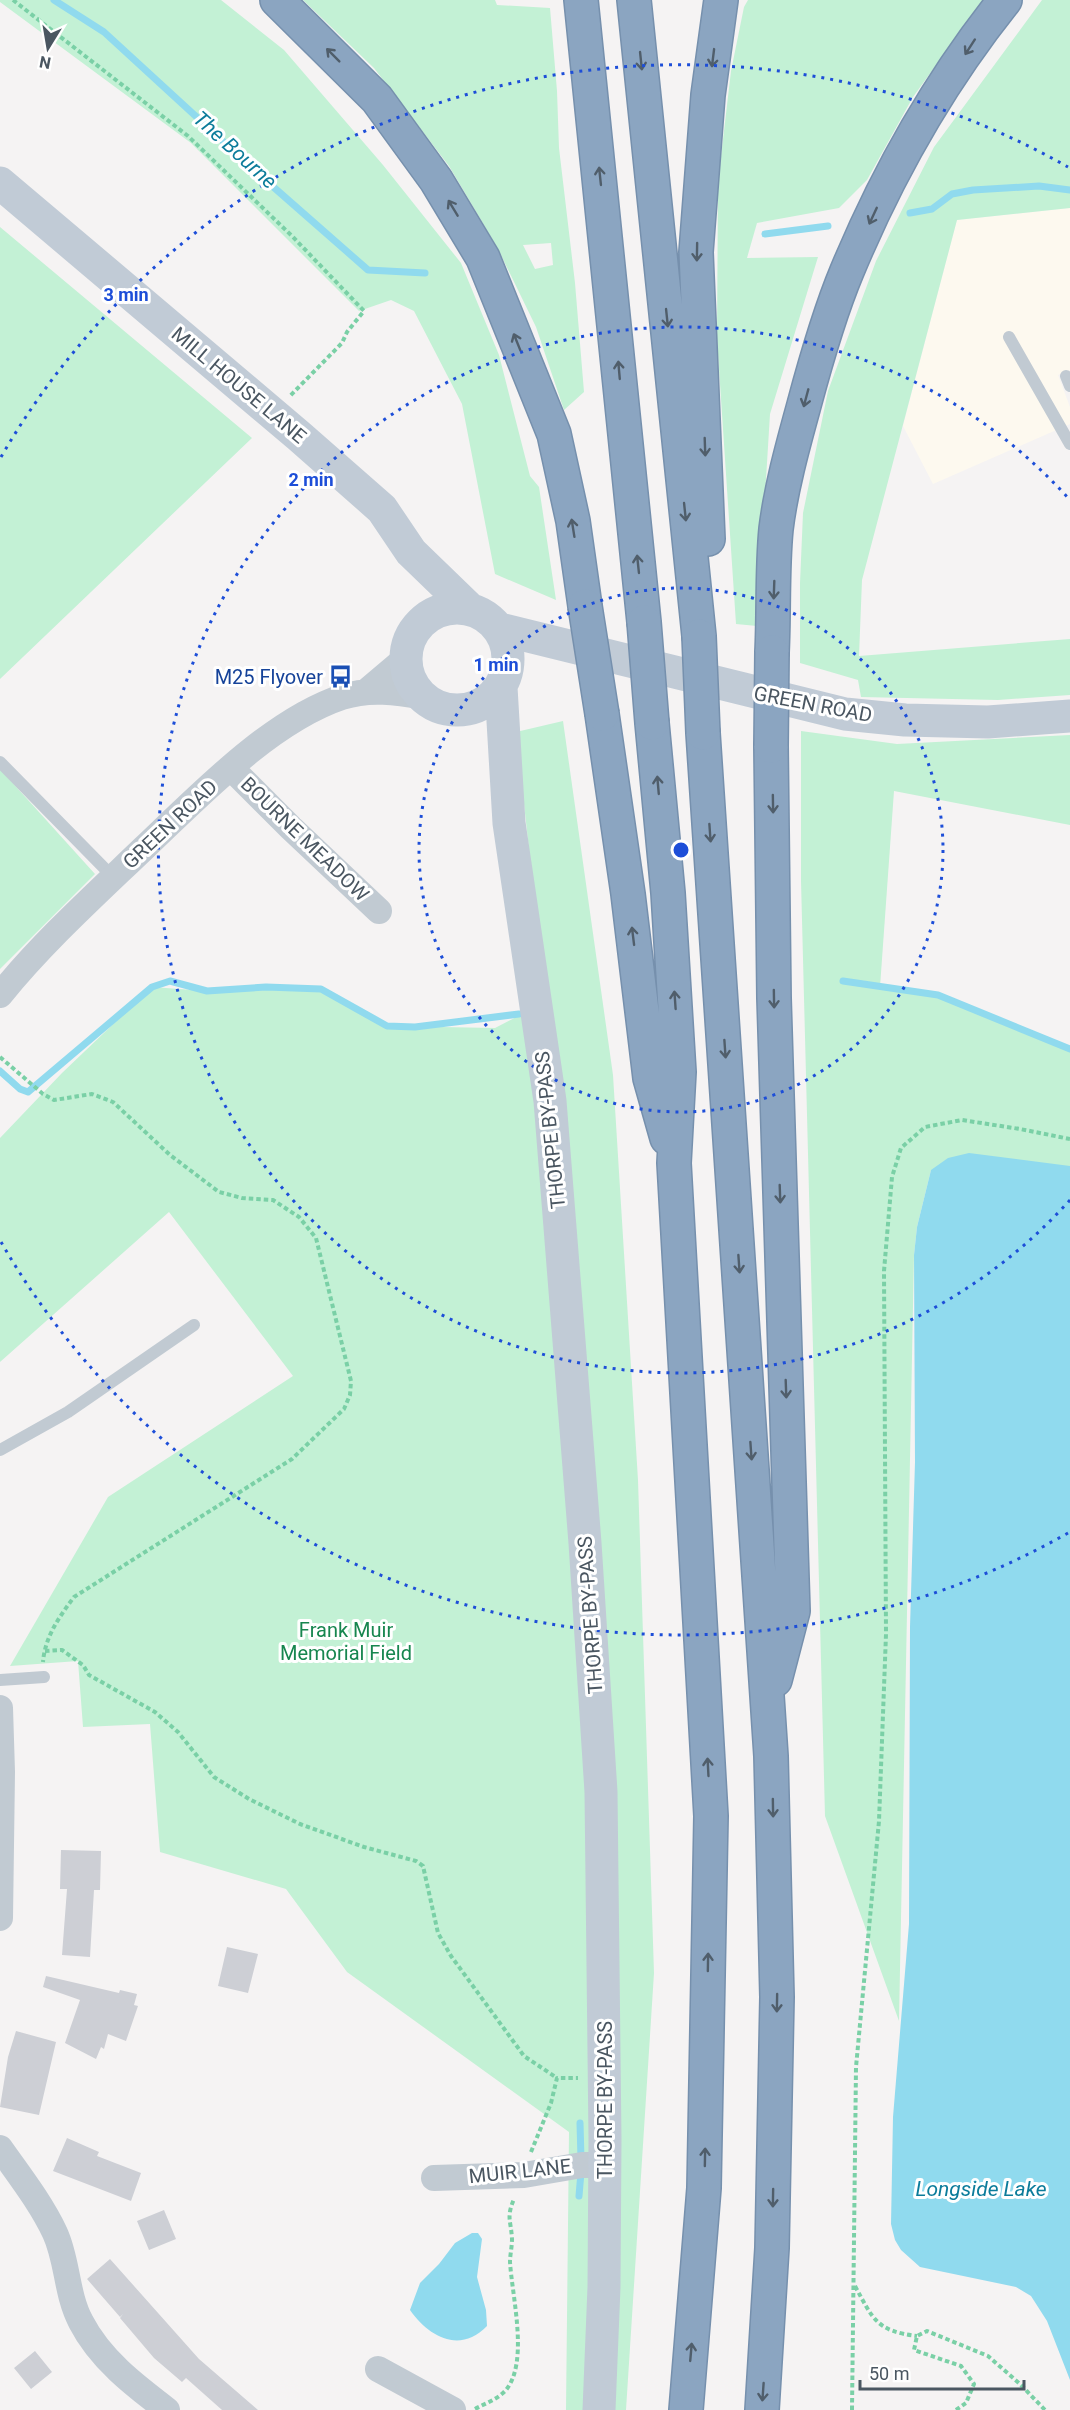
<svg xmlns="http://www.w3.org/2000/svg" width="1070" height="2410" font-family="Roboto,sans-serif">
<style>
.commercial{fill:#fdf9ef}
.green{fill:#c3f1d5;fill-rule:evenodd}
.water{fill:#90daee}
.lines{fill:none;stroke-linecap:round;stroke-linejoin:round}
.stream{stroke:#90daee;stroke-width:7}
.building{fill:#cdcfd5}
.highway-casing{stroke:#7690ad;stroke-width:36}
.path{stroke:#7ad0a6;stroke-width:4;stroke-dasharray:4.5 3;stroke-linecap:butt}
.lane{stroke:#c1cad2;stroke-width:12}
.street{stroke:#c1cad2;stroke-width:26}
.secondary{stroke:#c1cbd6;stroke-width:33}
.highway{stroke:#8ba5c1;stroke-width:33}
.highway-bridge-casing{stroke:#7690ad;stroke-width:36;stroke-linecap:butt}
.highway-bridge{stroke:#8ba5c1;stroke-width:33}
.oneway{stroke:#505e6b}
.ring{fill:none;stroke:#1d4ed8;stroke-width:3;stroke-dasharray:3 6}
.labels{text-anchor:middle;stroke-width:6;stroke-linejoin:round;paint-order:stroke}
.street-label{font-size:20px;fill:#4a5661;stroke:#fff}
.transit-label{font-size:20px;fill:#164399;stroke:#fff;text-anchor:end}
.park-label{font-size:20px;fill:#17864f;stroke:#fff}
.water-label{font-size:21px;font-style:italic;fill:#0c7c9b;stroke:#fff}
.centre{fill:#1d4ed8;stroke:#fff;stroke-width:3}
.ring-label{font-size:18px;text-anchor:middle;font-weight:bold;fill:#1d4ed8;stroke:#fff;stroke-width:6;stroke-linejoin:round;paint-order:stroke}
</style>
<rect width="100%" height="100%" fill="#f5f3f3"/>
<!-- commercial -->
<path class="commercial" d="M1070 208V370L1058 375 1070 407V424L933 484 903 426 957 220Z"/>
<!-- green -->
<path class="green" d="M0 0H221L284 50 383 165 461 263 499 355 530 476 539 487 556 600 495 574 462 404 414 311 391 300 359 311 191 143 0 2Z
M303 0H495L497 5 550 8 557 91 559 148 575 283 584 392 564 410 536 327 498 249 449 166 374 68ZM551 243 553 265 535 269 523 245Z
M748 0H983L913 97 867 180 839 208 757 223 747 258 818 257 770 414 757 626 736 624 717 339 718 182 731 71 744 7Z
M1042 0H1070V208L957 220 862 580 859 656 1070 639V695L998 700 861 697 858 680 800 663V583L803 513 828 391 876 261 934 147Z
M0 227 252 438 0 679Z
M563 721 613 1075 638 1480 654 1973 626 2410H566L569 2132 347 1972 286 1889 160 1852 150 1724 83 1727 78 1661 10 1666 108 1497 293 1376 169 1212 0 1362V1138L62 1073 152 987 207 991 321 989 387 1026 495 1028 546 1002 516 732Z
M801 731 897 744 1070 735V825L894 791 880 987 938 995 1070 1050V1166L931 1170 917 1227 914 1255 899 2021 825 1816 801 881Z
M0 769 95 874 0 969Z"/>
<!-- water -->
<path class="water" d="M969 1153 1070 1166V2380L1047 2321 1031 2296 1016 2287 920 2267 901 2250 895 2240 891 2224 893 2117 909 1924 910 1627 915 1462 914 1255 917 1227 931 1170 948 1158Z
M472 2233H478L482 2239 477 2277 486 2310 487 2326C460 2354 429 2337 410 2310L420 2283 439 2264 455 2243Z"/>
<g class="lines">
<!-- stream -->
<path class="stream" d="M54 0 104 32 262 177 368 270 425 273
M910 213 932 209 952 194 973 190 1039 186 1070 190
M765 234 828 226
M843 981 938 995 1070 1049
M0 1071 20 1089 28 1092 152 987 170 981 207 991 266 987 321 989 387 1026 415 1027 519 1014
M580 2123 581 2159
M579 2196 581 2172"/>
</g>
<!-- building -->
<path class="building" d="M61 1850 101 1851 100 1890H94L90 1957 62 1955 67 1889H60Z
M227 1947 258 1954 248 1993 218 1986Z
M46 1976 119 1993 120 1990 137 1994 134 2005 138 2006 126 2041 108 2034 104 2049 101 2047 96 2059 65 2043 80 2000 43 1987Z
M16 2031 56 2042 39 2115 0 2107 8 2057Z
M67 2138 99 2152 97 2156 141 2173 131 2201 53 2171Z
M164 2210 176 2239 149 2250 137 2221Z
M110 2259 199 2359 258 2410H222L186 2378 182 2382 154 2358 120 2318 123 2314 120 2317 87 2279Z
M35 2351 52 2372 31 2389 14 2368Z"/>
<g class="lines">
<defs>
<path id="highway" d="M277 0 377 99 436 180 483 258 554 434 573 521 585 606
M581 0 644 622
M634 0 699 636
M708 539 696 252 708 95 721 0
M772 652C774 612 772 570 776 529 781 488 793 445 804 405 816 360 829 314 847 271 887 175 940 81 1005 0
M602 714 628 894 650 1078 667 1138
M652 723 668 893 679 1072 674 1163 711 1816 704 2188 686 2410
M703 733 771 1756 777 1997 772 2248 762 2410
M771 746 774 998 793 1611 775 1680"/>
</defs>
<!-- highway casing -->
<use href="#highway" class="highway-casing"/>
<!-- path -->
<path class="path" d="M13 0 188 136 293 237 364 311 347 332 342 343 290 396
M0 1057 43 1094 54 1100 92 1094 113 1102 170 1155 219 1192 242 1198 273 1200 299 1217 316 1238 351 1381 350 1395 344 1409 292 1459 74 1597C59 1617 45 1637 43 1662
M45 1651 62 1650 83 1665 89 1675 155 1712 178 1732 214 1777 249 1799 300 1824 364 1847 416 1861 423 1866 438 1933 451 1956 524 2056 557 2078
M531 2152 551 2103 557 2078H578
M855 2286C873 2319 876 2331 917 2336
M475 2409C486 2403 498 2399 506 2390 529 2362 512 2296 510 2262 510 2255 512 2247 512 2239 511 2220 506 2218 514 2199
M852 2410 856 2067 879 1821 886 1634 884 1271 892 1177 901 1148 925 1127 962 1120 1020 1129 1070 1139
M956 2410 966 2403 974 2384 961 2366 914 2350 917 2336 927 2331 988 2356 1020 2384 1045 2410"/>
<!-- lane -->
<path class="lane" d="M1009 337 1070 444
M1066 376 1070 386
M0 762 113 877
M0 1450 68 1412 194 1325
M0 1680 44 1677"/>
<!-- street -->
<path class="street" d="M367 691 406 658
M231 768 291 828 379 911
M0 995C43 942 95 895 144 848 199 796 270 721 342 697 369 688 397 692 424 697
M0 1708 2 1772 0 1918
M0 2148C19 2175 41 2203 55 2233 68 2261 66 2294 81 2322 100 2359 134 2385 167 2410
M434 2178 524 2175 582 2165H605
M378 2369 453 2410"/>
<!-- secondary -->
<path class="secondary" d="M0 183 299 436 382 509 411 552 471 610
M406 659a51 51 0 1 1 102 0a51 51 0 1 1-102 0Z
M500 629 845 714 905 720 988 722 1070 716
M501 687 509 823 550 1101 585 1543 601 1792 605 2139 604 2287 599 2410"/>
<!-- highway -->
<use href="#highway" class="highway"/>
<defs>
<path id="highway-bridge" d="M585 606 602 714
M644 622 652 723
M699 636 703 733
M771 746 772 652"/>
</defs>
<!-- highway-bridge casing -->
<use href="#highway-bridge" class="highway-bridge-casing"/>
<!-- highway-bridge -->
<use href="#highway-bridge" class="highway-bridge"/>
</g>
<!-- one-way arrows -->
<defs><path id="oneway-shaft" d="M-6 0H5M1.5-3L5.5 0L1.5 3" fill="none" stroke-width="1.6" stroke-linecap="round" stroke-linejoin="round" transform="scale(1.5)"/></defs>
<g class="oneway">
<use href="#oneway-shaft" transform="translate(970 47) rotate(123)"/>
<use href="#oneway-shaft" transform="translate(333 55) rotate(-135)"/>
<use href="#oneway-shaft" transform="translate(713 58) rotate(97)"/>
<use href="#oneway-shaft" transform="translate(641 61) rotate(84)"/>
<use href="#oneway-shaft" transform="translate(600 176) rotate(-96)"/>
<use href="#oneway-shaft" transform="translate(453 208) rotate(-121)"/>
<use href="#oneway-shaft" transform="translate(873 216) rotate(115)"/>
<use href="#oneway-shaft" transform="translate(697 252) rotate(91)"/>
<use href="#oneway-shaft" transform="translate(667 318) rotate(84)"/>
<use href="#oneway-shaft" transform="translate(517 342) rotate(-112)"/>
<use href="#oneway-shaft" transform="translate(619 370) rotate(-95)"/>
<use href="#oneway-shaft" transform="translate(806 398) rotate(105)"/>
<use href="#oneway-shaft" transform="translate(705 447) rotate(88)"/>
<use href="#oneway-shaft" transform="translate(685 512) rotate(84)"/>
<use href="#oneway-shaft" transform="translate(573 528) rotate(-99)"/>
<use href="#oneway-shaft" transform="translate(638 564) rotate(-96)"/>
<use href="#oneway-shaft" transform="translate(774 590) rotate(92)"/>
<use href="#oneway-shaft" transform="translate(658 785) rotate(-95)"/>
<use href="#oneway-shaft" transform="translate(773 804) rotate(89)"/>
<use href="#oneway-shaft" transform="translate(710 833) rotate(86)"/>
<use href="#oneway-shaft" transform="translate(633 936) rotate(-97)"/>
<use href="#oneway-shaft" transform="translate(774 999) rotate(89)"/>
<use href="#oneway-shaft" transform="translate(675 1000) rotate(-94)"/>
<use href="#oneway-shaft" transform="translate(725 1049) rotate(86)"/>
<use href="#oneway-shaft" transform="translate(780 1194) rotate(88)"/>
<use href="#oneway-shaft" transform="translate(739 1264) rotate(86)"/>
<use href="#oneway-shaft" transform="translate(786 1389) rotate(88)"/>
<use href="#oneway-shaft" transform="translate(751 1451) rotate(86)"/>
<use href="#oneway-shaft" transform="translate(708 1767) rotate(-93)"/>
<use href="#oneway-shaft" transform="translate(773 1808) rotate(89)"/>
<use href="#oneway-shaft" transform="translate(708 1962) rotate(-89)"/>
<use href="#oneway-shaft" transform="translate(777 2003) rotate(91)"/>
<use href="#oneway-shaft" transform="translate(705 2157) rotate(-89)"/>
<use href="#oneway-shaft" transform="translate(773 2198) rotate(91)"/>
<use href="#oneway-shaft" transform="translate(691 2352) rotate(-85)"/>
<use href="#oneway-shaft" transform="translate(763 2392) rotate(94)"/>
</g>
<!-- distance rings -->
<g class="ring">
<circle cx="681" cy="850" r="262"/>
<path d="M1070 1200A523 523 0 1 1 1070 500"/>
<path d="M1068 1533A785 785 0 0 1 1 1242M1 457A785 785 0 0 1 1068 167"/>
</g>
<!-- icons -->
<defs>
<symbol id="bus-bare" viewBox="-9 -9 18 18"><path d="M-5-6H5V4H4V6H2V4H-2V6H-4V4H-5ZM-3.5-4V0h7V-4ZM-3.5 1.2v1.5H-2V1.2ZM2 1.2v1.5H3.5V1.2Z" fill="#1a4fb4" stroke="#fff" stroke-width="2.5" paint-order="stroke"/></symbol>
</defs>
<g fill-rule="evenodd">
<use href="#bus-bare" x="324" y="660" width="33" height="33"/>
</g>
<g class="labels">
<!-- street labels -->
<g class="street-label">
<text transform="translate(239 385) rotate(40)" y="7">MILL HOUSE LANE</text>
<text transform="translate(813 704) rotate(11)" y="7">GREEN ROAD</text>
<text transform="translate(170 824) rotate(-43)" y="7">GREEN ROAD</text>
<text transform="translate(305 839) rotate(44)" y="7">BOURNE MEADOW</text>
<text transform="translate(550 1130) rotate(-96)" y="7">THORPE BY-PASS</text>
<text transform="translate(590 1615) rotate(-94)" y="7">THORPE BY-PASS</text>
<text transform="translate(605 2100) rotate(-90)" y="7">THORPE BY-PASS</text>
<text transform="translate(520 2171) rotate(-6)" y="7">MUIR LANE</text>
</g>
<!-- transit labels -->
<g class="transit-label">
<text x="323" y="684">M25 Flyover</text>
</g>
<!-- park labels -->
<g class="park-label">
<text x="346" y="1637">Frank Muir<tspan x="346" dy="23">Memorial Field</tspan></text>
</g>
<!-- water labels -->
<g class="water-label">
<text transform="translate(235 150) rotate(42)" y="7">The Bourne</text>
<text x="981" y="2196">Longside Lake</text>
</g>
</g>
<circle cx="681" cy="850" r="9" class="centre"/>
<g class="ring-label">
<text x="126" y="301">3 min</text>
<text x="311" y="486">2 min</text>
<text x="496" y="671">1 min</text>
</g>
<!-- north arrow -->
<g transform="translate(48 48) rotate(191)" stroke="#ffffff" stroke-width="4.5" paint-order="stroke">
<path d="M0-4.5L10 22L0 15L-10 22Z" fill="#4a5661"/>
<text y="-9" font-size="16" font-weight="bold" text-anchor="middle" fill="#4a5661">N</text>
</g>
<!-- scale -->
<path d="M860 2380v9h164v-9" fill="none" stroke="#4a5661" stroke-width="3"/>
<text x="869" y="2380" font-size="18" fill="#4a5661" stroke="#ffffff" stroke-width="4.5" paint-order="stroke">50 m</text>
</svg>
